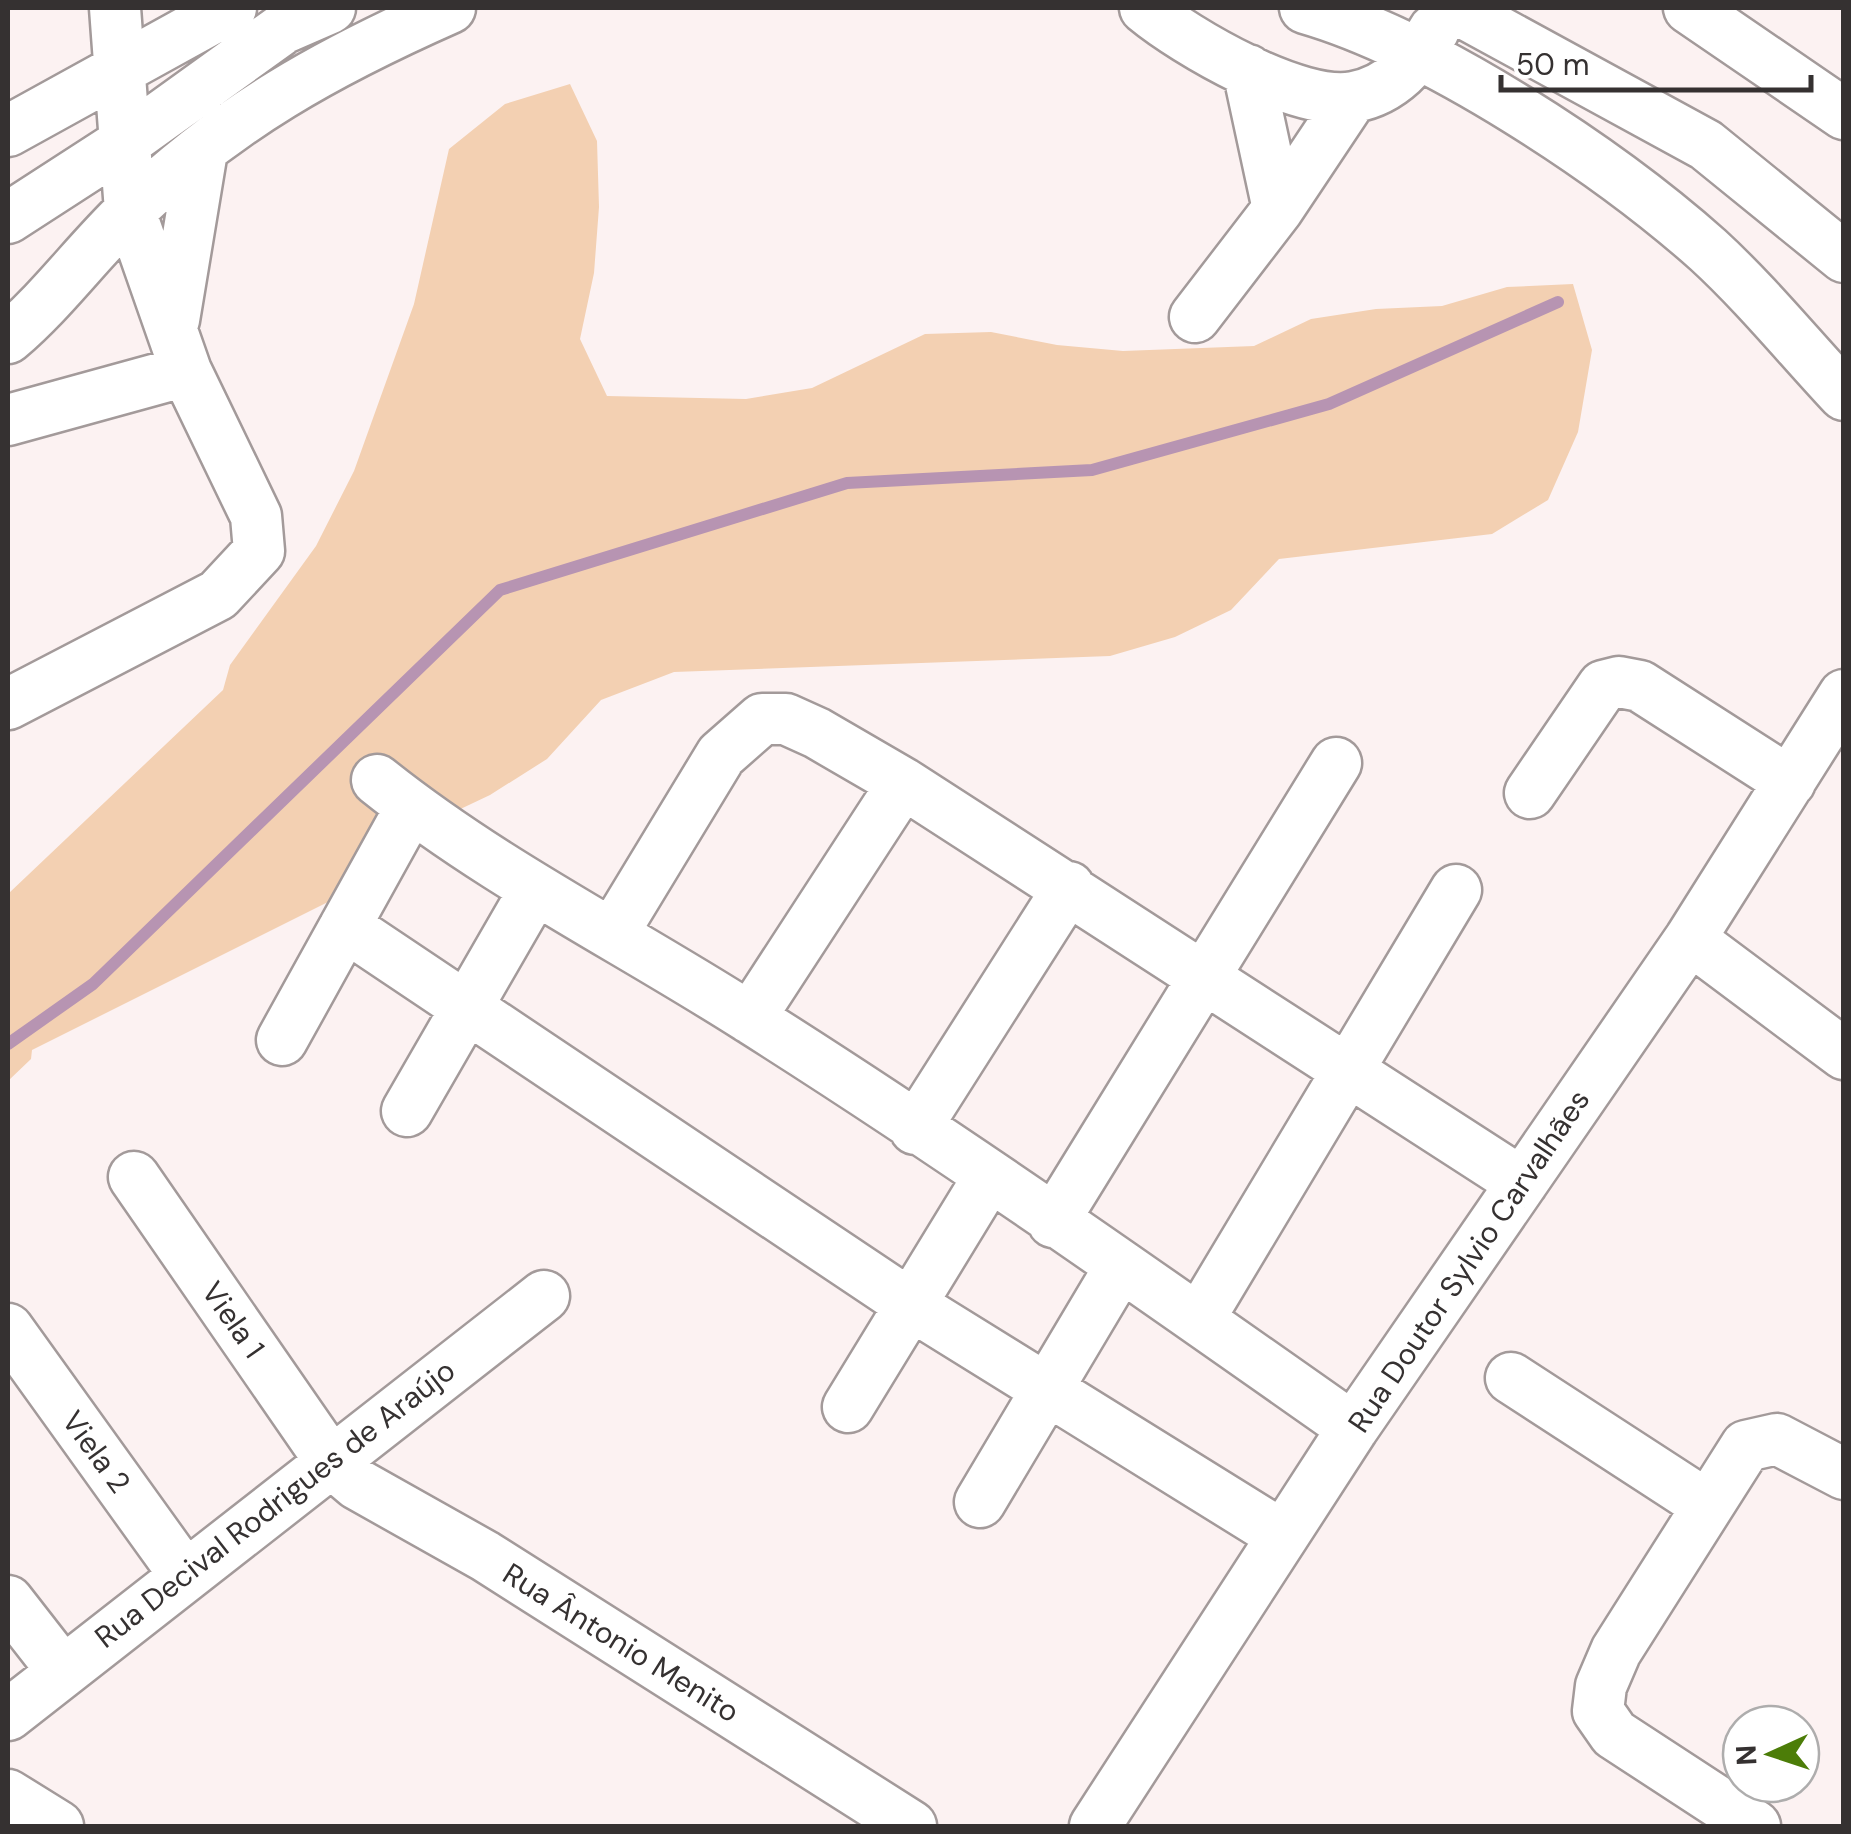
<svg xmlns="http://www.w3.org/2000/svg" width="1851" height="1834" font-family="'DM Sans',sans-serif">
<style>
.green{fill:#f3d0b2}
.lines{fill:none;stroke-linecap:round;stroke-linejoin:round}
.stream{stroke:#b794b2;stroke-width:12}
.minor-casing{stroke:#a39a9a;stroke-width:55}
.minor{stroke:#fff;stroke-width:50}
.labels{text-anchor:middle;stroke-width:8;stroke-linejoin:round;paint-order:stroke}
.street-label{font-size:30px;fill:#353131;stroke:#fff}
</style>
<rect width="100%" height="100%" fill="#fcf2f2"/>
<!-- green -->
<path class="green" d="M570 84 597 141 599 207 594 273 580 339 607 396 746 399 812 388 925 334 991 332 1057 345 1123 351 1254 346 1311 319 1376 309 1442 306 1507 287 1573 284 1592 350 1578 432 1548 500 1492 534 1279 559 1231 610 1175 637 1110 656 674 672 601 700 547 759 490 795 433 822 386 873 32 1050 31 1059 8 1081V894L223 690 230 665 316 546 354 471 414 304 449 149 505 104Z"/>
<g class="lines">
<!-- stream -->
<path class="stream" d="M8 1044 93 984 500 590 847 483 1092 470 1329 404 1558 302"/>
<defs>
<path id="minor" d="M1145 8C1186 42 1300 108 1354 97 1392 90 1416 62 1434 30
M1305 8C1433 45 1608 161 1708 250 1756 294 1799 347 1844 395
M1455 8 1706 145 1844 257
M1689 8 1844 114
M1248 70 1278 209
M8 131 231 8
M8 218 124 143 284 28 330 8
M1195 317 1278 209 1352 98
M174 320 202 151
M8 338C53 300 87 252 130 211 228 117 328 62 450 8
M8 420 186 371
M8 704 218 595 259 551 256 516 186 371 130 211 115 8
M377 780C492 872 623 937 747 1016 953 1146 1154 1288 1353 1428
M1530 793 1603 686 1619 682 1640 686 1790 782
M345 926 911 1305 1283 1536
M613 933 721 755 762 719H786L817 733 903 783 1522 1183
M1690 939 1844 1054
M750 1018 903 783
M282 1040 411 807
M407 1111 534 891
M915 1129 1069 887
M134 1177 331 1462 357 1484 485 1556 911 1826
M1053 1222 1336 763
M1199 1319 1456 890
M8 1329 184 1574
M1511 1378 1705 1504
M848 1407 988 1178
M980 1502 1120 1267
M8 1601 61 1669
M8 1715 544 1296
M8 1795 58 1826
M1095 1826 1353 1428 1690 939 1844 695
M1755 1826 1614 1734 1598 1711 1601 1686 1616 1651 1746 1446 1777 1439 1844 1474"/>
</defs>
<!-- minor casing -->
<use href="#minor" class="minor-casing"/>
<!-- minor -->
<use href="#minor" class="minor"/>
</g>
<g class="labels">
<!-- street labels -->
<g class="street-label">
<text transform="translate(1469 1261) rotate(-56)" y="10">Rua Doutor Sylvio Carvalhães</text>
<text transform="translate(233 1320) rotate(55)" y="10">Viela 1</text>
<text transform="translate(96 1452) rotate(54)" y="10">Viela 2</text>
<text transform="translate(275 1504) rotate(-38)" y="10">Rua Decival Rodrigues de Araújo</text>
<text transform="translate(621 1643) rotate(32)" y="10">Rua Ântonio Menito</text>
</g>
</g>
<!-- border -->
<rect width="1851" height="1834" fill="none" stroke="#353131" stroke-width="20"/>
<!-- north arrow -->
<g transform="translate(1771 1754) rotate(267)"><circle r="48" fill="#ffffff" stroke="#aeadad" stroke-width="2.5"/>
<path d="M0-8L18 38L0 25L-18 38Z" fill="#4c7d08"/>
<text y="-15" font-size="28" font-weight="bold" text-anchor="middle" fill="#353131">N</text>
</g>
<!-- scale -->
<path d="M1501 75v15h310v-15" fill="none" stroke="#353131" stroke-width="5"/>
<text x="1516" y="75" font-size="30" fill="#353131" stroke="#ffffff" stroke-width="8" paint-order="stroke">50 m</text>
</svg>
